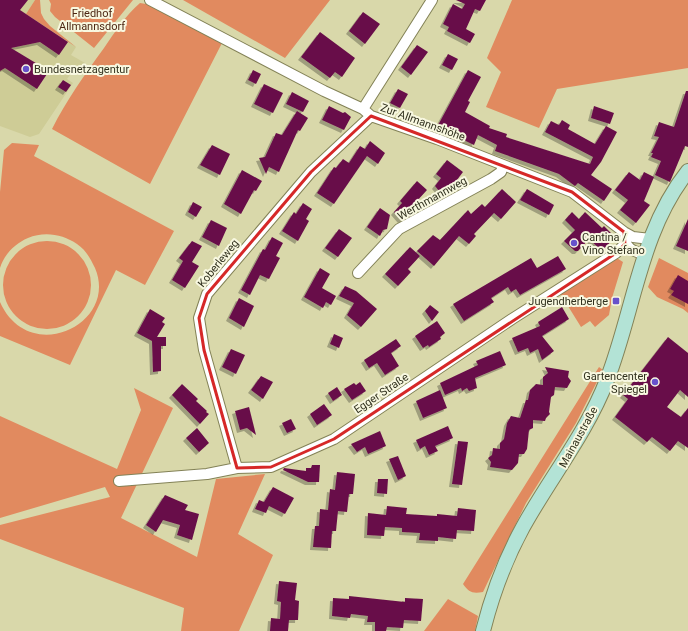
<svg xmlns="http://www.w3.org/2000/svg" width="688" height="631" font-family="Roboto,sans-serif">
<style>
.built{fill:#cecc96}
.green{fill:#e18a5f}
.building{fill:#681149;filter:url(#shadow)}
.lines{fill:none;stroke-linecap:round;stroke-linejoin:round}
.minor-casing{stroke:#838257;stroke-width:12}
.secondary-casing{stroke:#838257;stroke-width:16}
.minor{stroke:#fff;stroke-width:10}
.secondary{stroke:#b3e3d6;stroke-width:14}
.marked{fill:none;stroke:#d62828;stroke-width:3;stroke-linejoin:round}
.poi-dot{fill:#6752cb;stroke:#f8f8e0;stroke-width:1.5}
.labels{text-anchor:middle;stroke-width:4;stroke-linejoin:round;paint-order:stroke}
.park-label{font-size:11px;fill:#4d2713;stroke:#f8f8e0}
.poi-label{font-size:11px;fill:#31311e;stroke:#f8f8e0;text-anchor:start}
.street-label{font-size:11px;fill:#31311e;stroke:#f8f8e0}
</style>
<defs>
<filter id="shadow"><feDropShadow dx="-3" dy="3" stdDeviation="0" flood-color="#0004"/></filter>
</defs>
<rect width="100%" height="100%" fill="#d9d8aa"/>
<!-- built -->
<path class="built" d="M0 0H35L26 14 76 47 71 55 85 63 79 71 75 68 67 79 73 83 39 134 30 137 0 126Z"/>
<!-- green -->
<path class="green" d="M35 0H40L41 13 44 19 50 26 76 47 26 14Z
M49 0H133L94 48 55 17 50 11 51 4Z
M183 0H330L285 58Z
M512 0H688V68L557 89 539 128 486 107 501 72 487 58Z
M140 3 152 5 222 43 150 184 52 129C66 101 85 74 104 48 115 32 125 16 140 3Z
M12 143 39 145 34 156 174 231 145 285 116 270 70 365 0 336V302C29 367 119 324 95 268 90 258 86 250 77 244 63 234 44 231 28 238 14 244 4 255 0 268V192L4 150Z
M3 285a44 44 0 1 1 88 0a44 44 0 1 1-88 0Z
M612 255 623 262 612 298 609 315 595 327 590 321 581 327 558 290Z
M659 258 688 273V313L683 309 657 297 648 287Z
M599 367 603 370 576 423 526 503 483 592C472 594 469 592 463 584Z
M134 388 173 408 121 518 197 557 216 479 265 474 238 534 273 555 239 631H181L184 608 0 539V525L110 497 105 487 0 518V416L117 469 141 410Z
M448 599 478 616 475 631H424Z"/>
<!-- building -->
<path class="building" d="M0 0H28L20 10 68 42 59 55 40 42 11 48 49 71 37 89 5 68 0 71Z
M456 0H486L480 11 475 9 466 29 475 34 470 43 447 31 449 27 443 24 453 4 462 9 465 4Z
M363 12 380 24 365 44 349 31Z
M320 32 355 58 342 77 335 72 330 78 301 57Z
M417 45 428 52 411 75 401 67Z
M448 54 458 59 452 70 442 65Z
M253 70 261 74 256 84 248 80Z
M468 70 481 77 468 101 470 102 465 112 490 126 489 128 507 134 506 137 590 164 593 157 545 132 551 121 559 125 562 120 570 125 568 129 595 144 606 126 617 132 601 162 591 175 612 189 604 201 578 183 575 186 559 174 495 151 497 145 478 135 474 145 437 127Z
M63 80 71 85 66 92 58 87Z
M264 84 283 93 273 113 254 104Z
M398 89 408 94 400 108 390 103Z
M686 91H688V147L685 146 670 182 655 175 661 161 651 157 653 153H651L659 137 654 136 659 122 674 127Z
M292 92 309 101 303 112 286 104Z
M329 106 343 113 345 112 351 117 344 130 322 120Z
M594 106 614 113 610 124 591 118Z
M297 111 308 118 300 131 298 130 279 172 269 167 266 174 259 158 265 157 276 133 282 135Z
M370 141 385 153 378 164 367 156 334 204 317 193 334 167 336 168 343 159 349 163 360 146 365 149Z
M212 145 230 154 220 175 200 165Z
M447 160 463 172 444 197 435 186 441 178 436 174Z
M242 170 262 181 256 191 254 190 241 214 224 204Z
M629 172 640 180 644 172 654 177 644 201 650 205 636 223 620 210 628 200 615 190Z
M417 181 427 190 416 202 420 205 410 216 401 220 394 212 402 203 400 201Z
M502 189 516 202 501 219 494 213 474 234 476 236 469 244 459 236 434 266 417 251 433 235 440 240 468 210 471 214 482 204 485 207Z
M527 189 554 205 549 215 520 200Z
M193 202 202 207 196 217 188 212Z
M303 203 312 209 306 219 309 221 298 241 282 231 294 212 296 214Z
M380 208 390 215 387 229 383 230 380 236 367 227Z
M572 212 579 219 585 212 602 228 604 226 615 237 602 251 589 239 578 251H575L564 241 575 230 565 220Z
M688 219V251L676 246Z
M211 220 227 228 219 246 202 237Z
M339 229 352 238 338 257 325 248Z
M272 237 283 243 276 256 280 258 269 279 260 275 250 295 241 290 263 249 265 250Z
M192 241 202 246 192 262 199 266 185 288 172 280 183 261 179 258Z
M410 247 420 256 408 269 411 272 398 286 385 274Z
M558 256 566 269 520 295 516 289 511 292 508 287 491 298 494 302 464 321 453 304 531 258 537 268Z
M320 268 330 274 322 288 336 296 331 305 326 302 323 308 304 297Z
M678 275 688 281V304L671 295 674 291 670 289Z
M345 286 356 291 377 309 361 327 347 315 354 303 339 296Z
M239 298 254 306 244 327 229 318Z
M430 305 439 312 432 321 425 311Z
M562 307 569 319 542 336 554 351 542 360 538 349 530 353 528 348 518 352 512 338 540 326 538 322Z
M150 309 165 318 162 322 165 324 157 337H166V346H161V371L153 372 152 341 137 333Z
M437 321 445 333 440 337 441 339 429 347 428 345 423 348 415 336Z
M334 334 343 338 339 348 330 344Z
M668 337 688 353V397L680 390 667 407 681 417 688 408V448L678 441 670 451 652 437 647 442 615 417 628 399 623 395Z
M396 339 401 346 391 353 399 366 385 375 377 363 369 368 364 360Z
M231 349 245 355 236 374 222 367Z
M500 351 506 365 475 378 477 388 469 391 467 388 462 391 461 388 445 395 440 383 478 365 476 361Z
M545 367 569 371 568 377 571 381 567 388 555 387 554 395 551 397 549 412 550 414 546 418 545 421 533 420V428L529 430 527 449 524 454H519L518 463 512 470 490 467 491 462 488 458 492 455 493 448 500 449V443L504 439 507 423 511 416 520 418 526 400H528L530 390 536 384 543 385V377L548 373Z
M261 376 273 382 263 399 251 390Z
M360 382 366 391 352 400 344 389 354 383 356 385Z
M182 384 198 399 196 401 207 411 206 412 209 414 200 424 172 395Z
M337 387 342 395 333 401 328 393Z
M440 390 447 408 423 418 416 401Z
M324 404 332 415 317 425 310 414Z
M249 407 256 435 247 428 240 430 235 411Z
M291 419 296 429 287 433 282 423Z
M448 426 453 438 435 446 438 451 429 455 425 446 420 449 416 440Z
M197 428 209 443 199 452 186 438Z
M380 431 386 446 368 454 365 447 357 452 351 444Z
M458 441 468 442 462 485 452 484Z
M398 456 406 476 398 480 389 459Z
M312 465H320L319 482H308L283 470 284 468 306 471V468H311Z
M337 472 355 474 353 494H349L347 512 338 511 336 531H332L331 548 313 547 315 526H319L320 509 328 510 330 489 335 490Z
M378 479H388L387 494 377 493Z
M273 487 294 498 285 514 269 506 266 513 255 509 259 500 264 502Z
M165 495 188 505 185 510 199 514 192 540 177 535 180 525 163 520 156 532 146 525Z
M387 506 407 508 406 514 437 516V514L457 516 458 508 476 510 474 531 457 530 456 539 438 537V541L419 540 420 533 402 532V528L385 527 384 536 367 535 368 513 386 515Z
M279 581 297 583 295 600 299 601 298 620H289L288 631H270L271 618 280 619 281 602 277 601Z
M349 596 405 602V598L423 599 421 621 404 620 403 628 387 627 386 631H375V622H367L368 616 351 614 350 618 332 616 333 598 349 599Z"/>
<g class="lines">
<defs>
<path id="minor" d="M150 0 324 91 363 109 371 116 437 139 572 192 624 232 633 237 650 239
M363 109 432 0
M625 238C626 250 635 251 645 255
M358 273 399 229 491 179 501 172 503 165
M237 468 204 350 199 318 207 294 311 172 371 116
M119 481 207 474 237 468 271 467 334 439 512 319 616 253 625 244"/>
<path id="secondary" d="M483 631C492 595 505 560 523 527 550 478 586 434 607 380 634 311 640 231 688 171"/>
</defs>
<!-- minor casing -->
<use href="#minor" class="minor-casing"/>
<!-- secondary casing -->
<use href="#secondary" class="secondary-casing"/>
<!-- minor -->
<use href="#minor" class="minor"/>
<!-- secondary -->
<use href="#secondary" class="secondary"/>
</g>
<!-- marked area -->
<path class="marked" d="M371 116 572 192 624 232 625 244 616 253 334 439 271 467 237 468 204 350 199 318 207 294 311 172Z"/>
<!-- markers -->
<g class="poi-dot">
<circle cx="26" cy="69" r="4"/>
<circle cx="574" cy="243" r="4"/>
<rect x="612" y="297" width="8" height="8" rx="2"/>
<circle cx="655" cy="382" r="4"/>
</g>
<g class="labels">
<!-- park labels -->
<g class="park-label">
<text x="92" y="17">Friedhof<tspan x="92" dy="13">Allmannsdorf</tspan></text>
</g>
<!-- poi labels -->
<g class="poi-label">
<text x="34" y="73">Bundesnetzagentur</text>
<text x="582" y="241">Cantina /<tspan x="582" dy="13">Vino Stefano</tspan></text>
<text x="608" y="305" text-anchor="end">Jugendherberge</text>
<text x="647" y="380" text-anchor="end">Gartencenter<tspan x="647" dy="13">Spiegel</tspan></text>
</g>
<!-- street labels -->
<g class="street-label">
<text transform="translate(423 122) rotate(20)" y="4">Zur Allmannshöhe</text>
<text transform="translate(432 198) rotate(-29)" y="4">Werthmannweg</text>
<text transform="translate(218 263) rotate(-51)" y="4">Koberleweg</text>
<text transform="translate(381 393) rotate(-34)" y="4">Egger Straße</text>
<text transform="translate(578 437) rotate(-61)" y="4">Mainaustraße</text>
</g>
</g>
</svg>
